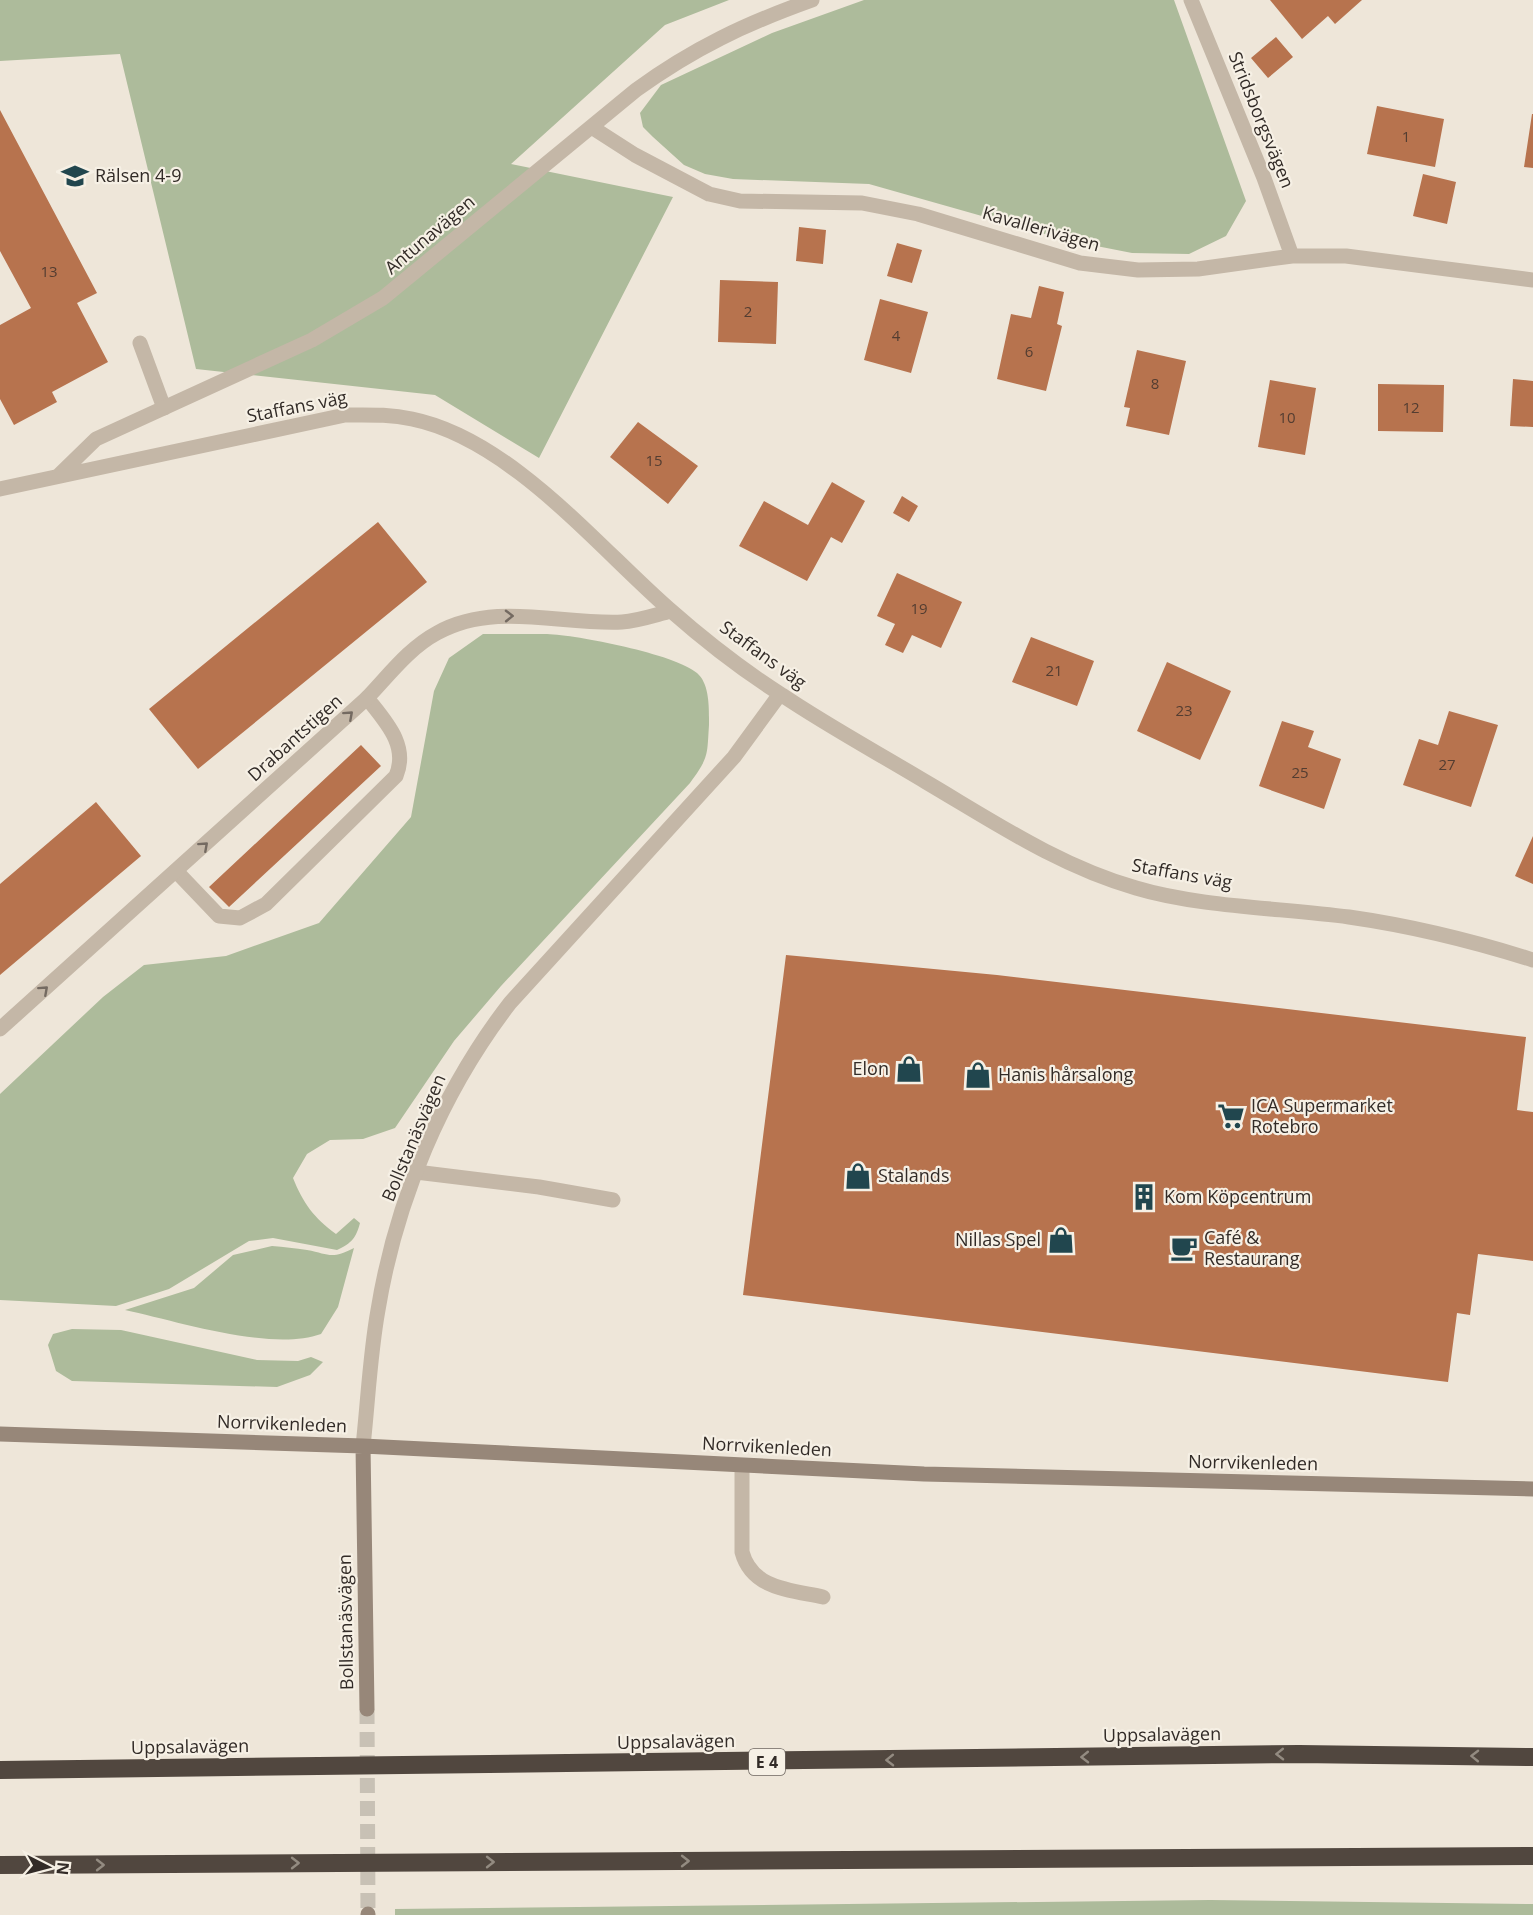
<svg xmlns="http://www.w3.org/2000/svg" width="1533" height="1915" font-family="'Open Sans',sans-serif">
<style>
.green{fill:#adbb9b}
.building{fill:#b7734e}
.lines{fill:none;stroke-linecap:round;stroke-linejoin:round}
.secondary-tunnel{stroke:#c8c1b5;stroke-width:15;stroke-dasharray:15 8;stroke-linecap:butt}
.lane{stroke:#c4b7a7;stroke-width:15}
.street{stroke:#c4b7a7;stroke-width:15}
.secondary{stroke:#978779;stroke-width:15}
.highway{stroke:#51473f;stroke-width:18}
.oneway{stroke:#746a61}
.oneway2{stroke:#938b81}
.labels{text-anchor:middle;stroke-width:4.5;stroke-linejoin:round;paint-order:stroke}
.number-label{font-size:15px;fill:#533d31}
.shield{fill:#f6f0e5;stroke:#6d6660;stroke-width:1.5}
.shield-label{font-size:16px;font-weight:bold;fill:#322b27}
.street-label{font-size:18px;fill:#322b27;stroke:#f6f0e5}
.poi-label{font-size:18px;fill:#322b27;stroke:#f6f0e5;text-anchor:start}
</style>
<rect width="100%" height="100%" fill="#eee6d9"/>
<!-- green -->
<path class="green" d="M0 0H729L665 25 511 164 673 197 539 458 435 395 196 369 120 54 0 61Z
M864 0H1174L1246 201 1226 236 1189 254 1132 253 1066 240 869 184 733 179 705 174 684 165 653 137 643 127 640 113 661 85 772 33Z
M483 634C504 634 526 634 547 634 577 635 675 654 697 673 710 684 709 709 709 725 707 756 709 757 690 783L501 986 454 1041 395 1128 363 1139 330 1140 307 1154 293 1178C303 1203 314 1218 336 1234L354 1218 360 1223C356 1238 352 1243 337 1250L273 1238 249 1241 169 1289 116 1306 0 1300V1094L103 997 144 965 226 956 319 923 411 817 434 691 449 658Z
M272 1246C284 1247 295 1248 307 1250 329 1254 331 1260 354 1248L338 1307 321 1334C271 1352 177 1321 125 1310L194 1288 233 1255Z
M72 1329 121 1330 257 1360 298 1361 311 1357 323 1362 310 1375 277 1387 72 1381 56 1371 48 1345 53 1334Z
M1210 1900 1533 1904V1915H395V1909Z"/>
<!-- building -->
<path class="building" d="M1270 0H1362L1335 24 1328 16 1302 39Z
M1276 37 1293 57 1268 78 1251 58Z
M1377 106 1444 119 1435 167 1367 154Z
M0 110 97 293 77 303 108 362 52 392 57 402 14 425 0 399V325L31 308 0 251Z
M1532 114H1533V168L1524 167Z
M1423 174 1456 182 1447 224 1413 216Z
M799 227 826 230 823 264 796 261Z
M897 243 922 250 912 283 887 276Z
M720 280 778 282 776 344 718 342Z
M1039 286 1064 292 1057 324 1062 326 1046 391 997 379 1011 314 1031 318Z
M880 299 928 312 911 373 864 360Z
M1137 350 1186 361 1169 435 1126 426 1130 408 1124 407Z
M1513 379 1533 381V427L1510 426Z
M1270 380 1316 388 1305 455 1258 447Z
M1378 384 1444 385 1443 432 1378 431Z
M638 422 698 466 668 504 610 457Z
M832 482 865 501 842 543 831 537 807 581 739 546 764 501 808 525Z
M902 496 918 506 909 522 893 513Z
M378 522 427 582 198 769 149 709Z
M897 573 962 602 941 648 912 635 903 653 885 645 895 624 877 616Z
M1031 637 1094 661 1077 706 1012 682Z
M1167 662 1231 691 1200 760 1137 731Z
M1449 711 1498 725 1471 807 1403 785 1419 739 1438 745Z
M1282 721 1314 731 1308 747 1341 759 1324 809 1259 786Z
M361 745 381 766 229 907 209 887Z
M96 802 141 856 0 975V884Z
M1533 836V884L1515 876Z
M786 955 997 975 1526 1037 1517 1110 1533 1112V1261L1478 1254 1470 1315 1457 1313 1448 1382 743 1295Z"/>
<g class="lines">
<!-- secondary-tunnel -->
<path class="secondary-tunnel" d="M367 1709 368 1914"/>
<!-- lane -->
<path class="lane" d="M140 343 164 408
M176 871 219 916 240 918 266 904 396 776C409 745 385 721 367 698
M416 1172 539 1187 613 1200
M742 1466V1552C752 1589 790 1590 823 1597"/>
<!-- street -->
<path class="street" d="M1191 0 1264 178 1292 256
M593 128 635 155 709 194 740 201 862 203 918 214 1080 263 1138 270 1198 269 1292 256H1346L1533 280
M58 476 96 439 312 340 383 298 636 90C694 48 745 24 812 0
M0 489 345 415C368 415 389 414 412 419 510 439 597 546 669 609 703 639 744 671 782 695 828 726 878 753 926 782 994 822 1059 866 1136 888 1199 907 1283 908 1349 917 1412 926 1473 941 1533 960
M0 1029 367 698C389 675 409 648 437 633 495 601 560 625 622 622 638 621 655 615 671 611
M363 1446C368 1401 370 1354 378 1310 396 1200 442 1091 510 1003L734 757 780 694"/>
<!-- secondary -->
<path class="secondary" d="M0 1434 363 1446 924 1474 1533 1489
M363 1446 367 1709
M368 1914V1915"/>
<!-- highway -->
<path class="highway" d="M0 1770 1299 1754 1533 1757
M0 1865 1533 1856"/>
</g>
<!-- one-way arrows -->
<defs><path id="oneway-chevron" d="M-2-3.5L2.5 0L-2 3.5" fill="none" stroke-width="1.6" stroke-linecap="round" stroke-linejoin="round" transform="scale(1.5)"/></defs>
<g class="oneway">
<use href="#oneway-chevron" transform="translate(509 616) rotate(-1)"/>
<use href="#oneway-chevron" transform="translate(349 715) rotate(-42)"/>
<use href="#oneway-chevron" transform="translate(204 846) rotate(-42)"/>
<use href="#oneway-chevron" transform="translate(44 990) rotate(-42)"/>
</g>
<g class="oneway2">
<use href="#oneway-chevron" transform="translate(1280 1754) rotate(179)"/>
<use href="#oneway-chevron" transform="translate(1475 1756) rotate(-179)"/>
<use href="#oneway-chevron" transform="translate(1085 1757) rotate(179)"/>
<use href="#oneway-chevron" transform="translate(890 1760) rotate(179)"/>
<use href="#oneway-chevron" transform="translate(685 1861)"/>
<use href="#oneway-chevron" transform="translate(490 1862)"/>
<use href="#oneway-chevron" transform="translate(295 1863)"/>
<use href="#oneway-chevron" transform="translate(100 1865)"/>
</g>
<!-- icons -->
<defs>
<symbol id="school-bare" viewBox="-9 -9 18 18"><path d="M0-5L7-2L0 1L-7-2ZM-4 1L0 2.5L4 1V4Q0 6-4 4Z" fill="#21464e" stroke="#f6f0e5" stroke-width="2.5" paint-order="stroke"/></symbol>
<symbol id="shop-bare" viewBox="-9 -9 18 18"><path d="M-5-2.5h2.3a2.7 3.5 0 0 1 5.4 0H5L5.5 6h-11ZM-1.5-2.5h3a1.5 2.3 0 0 0-3 0Z" fill="#21464e" stroke="#f6f0e5" stroke-width="2.5" paint-order="stroke"/></symbol>
<symbol id="supermarket-bare" viewBox="-9 -9 18 18"><path d="M-6-5.5h2.5l.6 2H6L4.5 2H-2.5L-4.4-4H-6ZM-1.5 3.2a1.3 1.3 0 1 0 .1 0ZM3 3.2a1.3 1.3 0 1 0 .1 0Z" fill="#21464e" stroke="#f6f0e5" stroke-width="2.5" paint-order="stroke"/></symbol>
<symbol id="building-bare" viewBox="-9 -9 18 18"><path d="M-4-6H4V6H1V3H-1V6H-4ZM-2.5-4.3h1.7v1.8h-1.7ZM.8-4.3h1.7v1.8H.8ZM-2.5-1h1.7V.8h-1.7ZM.8-1h1.7V.8H.8Z" fill="#21464e" stroke="#f6f0e5" stroke-width="2.5" paint-order="stroke"/></symbol>
<symbol id="cafe-bare" viewBox="-9 -9 18 18"><path d="M-5.5-4.5H6V0H3Q3 3.5 0 3.5H-2.5Q-5.5 3.5-5.5 0ZM3-3.2v2h1.7v-2ZM-6 4.5H4V6H-6Z" fill="#21464e" stroke="#f6f0e5" stroke-width="2.5" paint-order="stroke"/></symbol>
</defs>
<g fill-rule="evenodd">
<use href="#school-bare" x="56" y="157" width="38" height="38"/>
<use href="#shop-bare" x="890" y="1050" width="38" height="38"/>
<use href="#shop-bare" x="959" y="1056" width="38" height="38"/>
<use href="#supermarket-bare" x="1212" y="1097" width="38" height="38"/>
<use href="#shop-bare" x="839" y="1157" width="38" height="38"/>
<use href="#building-bare" x="1125" y="1178" width="38" height="38"/>
<use href="#shop-bare" x="1042" y="1221" width="38" height="38"/>
<use href="#cafe-bare" x="1165" y="1229" width="38" height="38"/>
</g>
<g class="labels">
<!-- number labels -->
<g class="number-label">
<text x="1406" y="142">1</text>
<text x="49" y="277">13</text>
<text x="748" y="317">2</text>
<text x="896" y="341">4</text>
<text x="1029" y="357">6</text>
<text x="1155" y="389">8</text>
<text x="1411" y="413">12</text>
<text x="1287" y="423">10</text>
<text x="654" y="466">15</text>
<text x="919" y="614">19</text>
<text x="1054" y="676">21</text>
<text x="1184" y="716">23</text>
<text x="1447" y="770">27</text>
<text x="1300" y="778">25</text>
</g>
<!-- shield labels -->
<rect class="shield" x="749" y="1749" width="36" height="26" rx="4.5"/>
<g class="shield-label">
<text x="767" y="1768">E 4</text>
</g>
<!-- street labels -->
<g class="street-label">
<text transform="translate(1261 120) rotate(68)" y="6">Stridsborgsvägen</text>
<text transform="translate(1041 229) rotate(16)" y="6">Kavallerivägen</text>
<text transform="translate(430 235) rotate(-40)" y="6">Antunavägen</text>
<text transform="translate(297 407) rotate(-11)" y="6">Staffans väg</text>
<text transform="translate(763 655) rotate(36)" y="6">Staffans väg</text>
<text transform="translate(295 738) rotate(-42)" y="6">Drabantstigen</text>
<text transform="translate(1182 874) rotate(10)" y="6">Staffans väg</text>
<text transform="translate(414 1138) rotate(-67)" y="6">Bollstanäsvägen</text>
<text transform="translate(282 1424) rotate(2)" y="6">Norrvikenleden</text>
<text transform="translate(767 1447) rotate(3)" y="6">Norrvikenleden</text>
<text transform="translate(1253 1463) rotate(1)" y="6">Norrvikenleden</text>
<text transform="translate(346 1622) rotate(-91)" y="6">Bollstanäsvägen</text>
<text transform="translate(1162 1735) rotate(-1)" y="6">Uppsalavägen</text>
<text transform="translate(676 1742) rotate(-1)" y="6">Uppsalavägen</text>
<text transform="translate(190 1747) rotate(-1)" y="6">Uppsalavägen</text>
</g>
<!-- poi labels -->
<g class="poi-label">
<text x="95" y="182">Rälsen 4-9</text>
<text x="889" y="1075" text-anchor="end">Elon</text>
<text x="998" y="1081">Hanis hårsalong</text>
<text x="1251" y="1112">ICA Supermarket<tspan x="1251" dy="21">Rotebro</tspan></text>
<text x="878" y="1182">Stalands</text>
<text x="1164" y="1203">Kom Köpcentrum</text>
<text x="1204" y="1244">Café &amp;<tspan x="1204" dy="21">Restaurang</tspan></text>
<text x="1041" y="1246" text-anchor="end">Nillas Spel</text>
</g>
</g>
<!-- north arrow -->
<g transform="translate(48 1867) rotate(96)" stroke="#f6f0e5" stroke-width="4.5" paint-order="stroke">
<path d="M0-4.5L10 22L0 15L-10 22Z" fill="#322b27"/>
<text y="-9" font-size="16" font-weight="bold" text-anchor="middle" fill="#322b27">N</text>
</g>
</svg>
